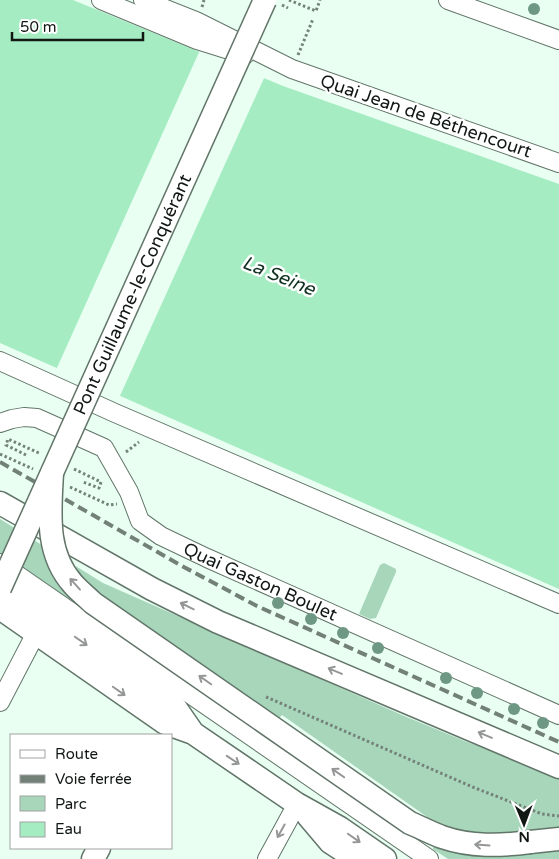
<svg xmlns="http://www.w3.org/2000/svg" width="559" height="859" font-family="'Varela Round',sans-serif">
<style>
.green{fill:#a7d6bb}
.water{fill:#a5ecc3}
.pier{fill:#e9fff2}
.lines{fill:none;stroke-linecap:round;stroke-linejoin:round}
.minor-casing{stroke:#627569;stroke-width:20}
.major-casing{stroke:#627569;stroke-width:25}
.path{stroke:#74827a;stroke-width:3;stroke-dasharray:2.5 2.5;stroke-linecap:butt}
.minor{stroke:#fff;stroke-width:18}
.major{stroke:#fff;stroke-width:22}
.rail{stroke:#728078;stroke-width:4;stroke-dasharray:10 5;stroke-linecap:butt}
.major-bridge-casing{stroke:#627569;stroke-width:25;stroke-linecap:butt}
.major-bridge{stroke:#fff;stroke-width:22}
.tree{fill:#6e9884}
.oneway{stroke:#949795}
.labels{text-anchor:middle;stroke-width:5;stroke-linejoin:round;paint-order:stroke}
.street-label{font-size:18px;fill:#111814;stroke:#fff}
.water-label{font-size:19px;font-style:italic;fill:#113121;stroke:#fff}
</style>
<rect width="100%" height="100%" fill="#e9fff2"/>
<!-- green -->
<path class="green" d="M0 519 103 583 402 715 467 742 523 762 559 777V829C528 832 497 837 466 832 454 829 442 824 430 819L282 715 275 723 26 573 0 553Z
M384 563 396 569V572L376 618 370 619 359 614 380 565Z
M433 840 559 847V859H448L433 849Z"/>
<!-- water -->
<path class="water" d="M0 0H73L283 86 559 184V589L0 343Z"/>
<!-- pier -->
<path class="pier" d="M200 50 265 76 119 398 56 370Z"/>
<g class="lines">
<defs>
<g id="minor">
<path d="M101 0 197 40 245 55"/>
<path d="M143 0 196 21 292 69 559 163"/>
<path d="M448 0 559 40"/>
<path d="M0 361 115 413 559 604"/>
<path id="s1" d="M0 423 12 419 24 417 37 418 104 448 129 492 140 521 161 536 207 558 559 715"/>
<path d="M0 563 429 859"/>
<path d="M0 702 36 633"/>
<path d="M267 859 297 804"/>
</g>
<path id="major" d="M0 503 152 589 218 622 559 767
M0 585 175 707 193 733
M0 608 165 723 193 733 297 804 340 828 385 859
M308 816 330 842 356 859
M530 842 559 839
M93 859 99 848"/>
</defs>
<!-- minor casing -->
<use href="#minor" class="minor-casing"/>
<!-- major casing -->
<use href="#major" class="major-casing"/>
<!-- path -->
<path class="path" d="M289 0 316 11 320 0
M282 5 288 8
M202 7 204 0
M298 55 313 19
M126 452 139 442
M0 454 33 469
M26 455 6 445 8 439 41 454
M74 469 101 482 99 488 83 482
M70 487 109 505 117 504
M266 697 475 788 542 814 559 816"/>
<!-- minor -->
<use href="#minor" class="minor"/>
<!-- major -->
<use href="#major" class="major"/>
<!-- rail -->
<path class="rail" d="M0 462 182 566 257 606 559 742"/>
<defs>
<g id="major-bridge">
<path d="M52 473C50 512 45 553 73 584 79 591 87 597 93 603L410 823C420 827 431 833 442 837 471 847 500 846 530 842"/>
<path id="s2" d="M0 588 265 0"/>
</g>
</defs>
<!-- major-bridge casing -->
<use href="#major-bridge" class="major-bridge-casing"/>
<!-- major-bridge -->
<use href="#major-bridge" class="major-bridge"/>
</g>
<!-- trees -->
<g class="tree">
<circle cx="534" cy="9" r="6"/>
<circle cx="278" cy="603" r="6"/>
<circle cx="311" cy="619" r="6"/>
<circle cx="343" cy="633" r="6"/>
<circle cx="378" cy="648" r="6"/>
<circle cx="446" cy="678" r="6"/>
<circle cx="477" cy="693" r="6"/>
<circle cx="514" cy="709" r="6"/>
<circle cx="543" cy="723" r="6"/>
</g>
<!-- one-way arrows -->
<defs><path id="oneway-shaft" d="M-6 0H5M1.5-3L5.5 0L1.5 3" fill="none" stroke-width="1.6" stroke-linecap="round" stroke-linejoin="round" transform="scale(1.25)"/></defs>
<g class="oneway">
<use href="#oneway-shaft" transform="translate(75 584) rotate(-132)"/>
<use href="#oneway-shaft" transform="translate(187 606) rotate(-154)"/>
<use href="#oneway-shaft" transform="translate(81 641) rotate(35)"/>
<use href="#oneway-shaft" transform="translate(335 671) rotate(-157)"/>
<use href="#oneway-shaft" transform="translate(205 680) rotate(-145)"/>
<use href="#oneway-shaft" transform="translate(119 691) rotate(35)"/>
<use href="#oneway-shaft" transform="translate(485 735) rotate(-157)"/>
<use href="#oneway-shaft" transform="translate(233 760) rotate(34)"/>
<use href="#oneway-shaft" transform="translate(338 773) rotate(-145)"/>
<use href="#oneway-shaft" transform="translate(281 831) rotate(119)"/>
<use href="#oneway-shaft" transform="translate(354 838) rotate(35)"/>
<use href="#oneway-shaft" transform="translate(482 845) rotate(-176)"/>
</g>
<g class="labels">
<!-- street labels -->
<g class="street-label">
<text transform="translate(426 116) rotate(19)" y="6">Quai Jean de Béthencourt</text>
<text dy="6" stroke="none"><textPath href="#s2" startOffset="322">Pont Guillaume-le-Conquérant</textPath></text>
<text dy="6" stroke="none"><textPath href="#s1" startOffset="328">Quai Gaston Boulet</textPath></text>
</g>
<!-- water labels -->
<g class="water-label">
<text transform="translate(279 275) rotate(22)" y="7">La Seine</text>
</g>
</g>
<!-- legend -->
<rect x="10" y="734" width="162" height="115" fill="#ffffff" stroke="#a0a3a1"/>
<rect x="20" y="750" width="25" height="8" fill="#ffffff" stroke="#a0a3a1"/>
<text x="55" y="759" font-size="15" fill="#111814">Route</text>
<rect x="20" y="775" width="25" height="8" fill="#728078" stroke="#a0a3a1"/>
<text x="55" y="784" font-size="15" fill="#111814">Voie ferrée</text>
<rect x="20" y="796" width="25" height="15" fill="#a7d6bb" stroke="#a0a3a1"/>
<text x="55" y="809" font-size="15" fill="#111814">Parc</text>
<rect x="20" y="822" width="25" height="15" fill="#a5ecc3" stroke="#a0a3a1"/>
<text x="55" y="834" font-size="15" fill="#111814">Eau</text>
<!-- north arrow -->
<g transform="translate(524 824) rotate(179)" stroke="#ffffff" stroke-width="4" paint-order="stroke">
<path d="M0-4L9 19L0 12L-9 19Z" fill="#111814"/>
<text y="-8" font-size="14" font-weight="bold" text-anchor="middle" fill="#111814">N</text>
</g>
<!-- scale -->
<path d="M12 32v8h131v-8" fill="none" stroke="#111814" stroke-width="2.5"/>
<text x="20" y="32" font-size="15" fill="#111814" stroke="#ffffff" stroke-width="4" paint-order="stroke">50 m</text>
</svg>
